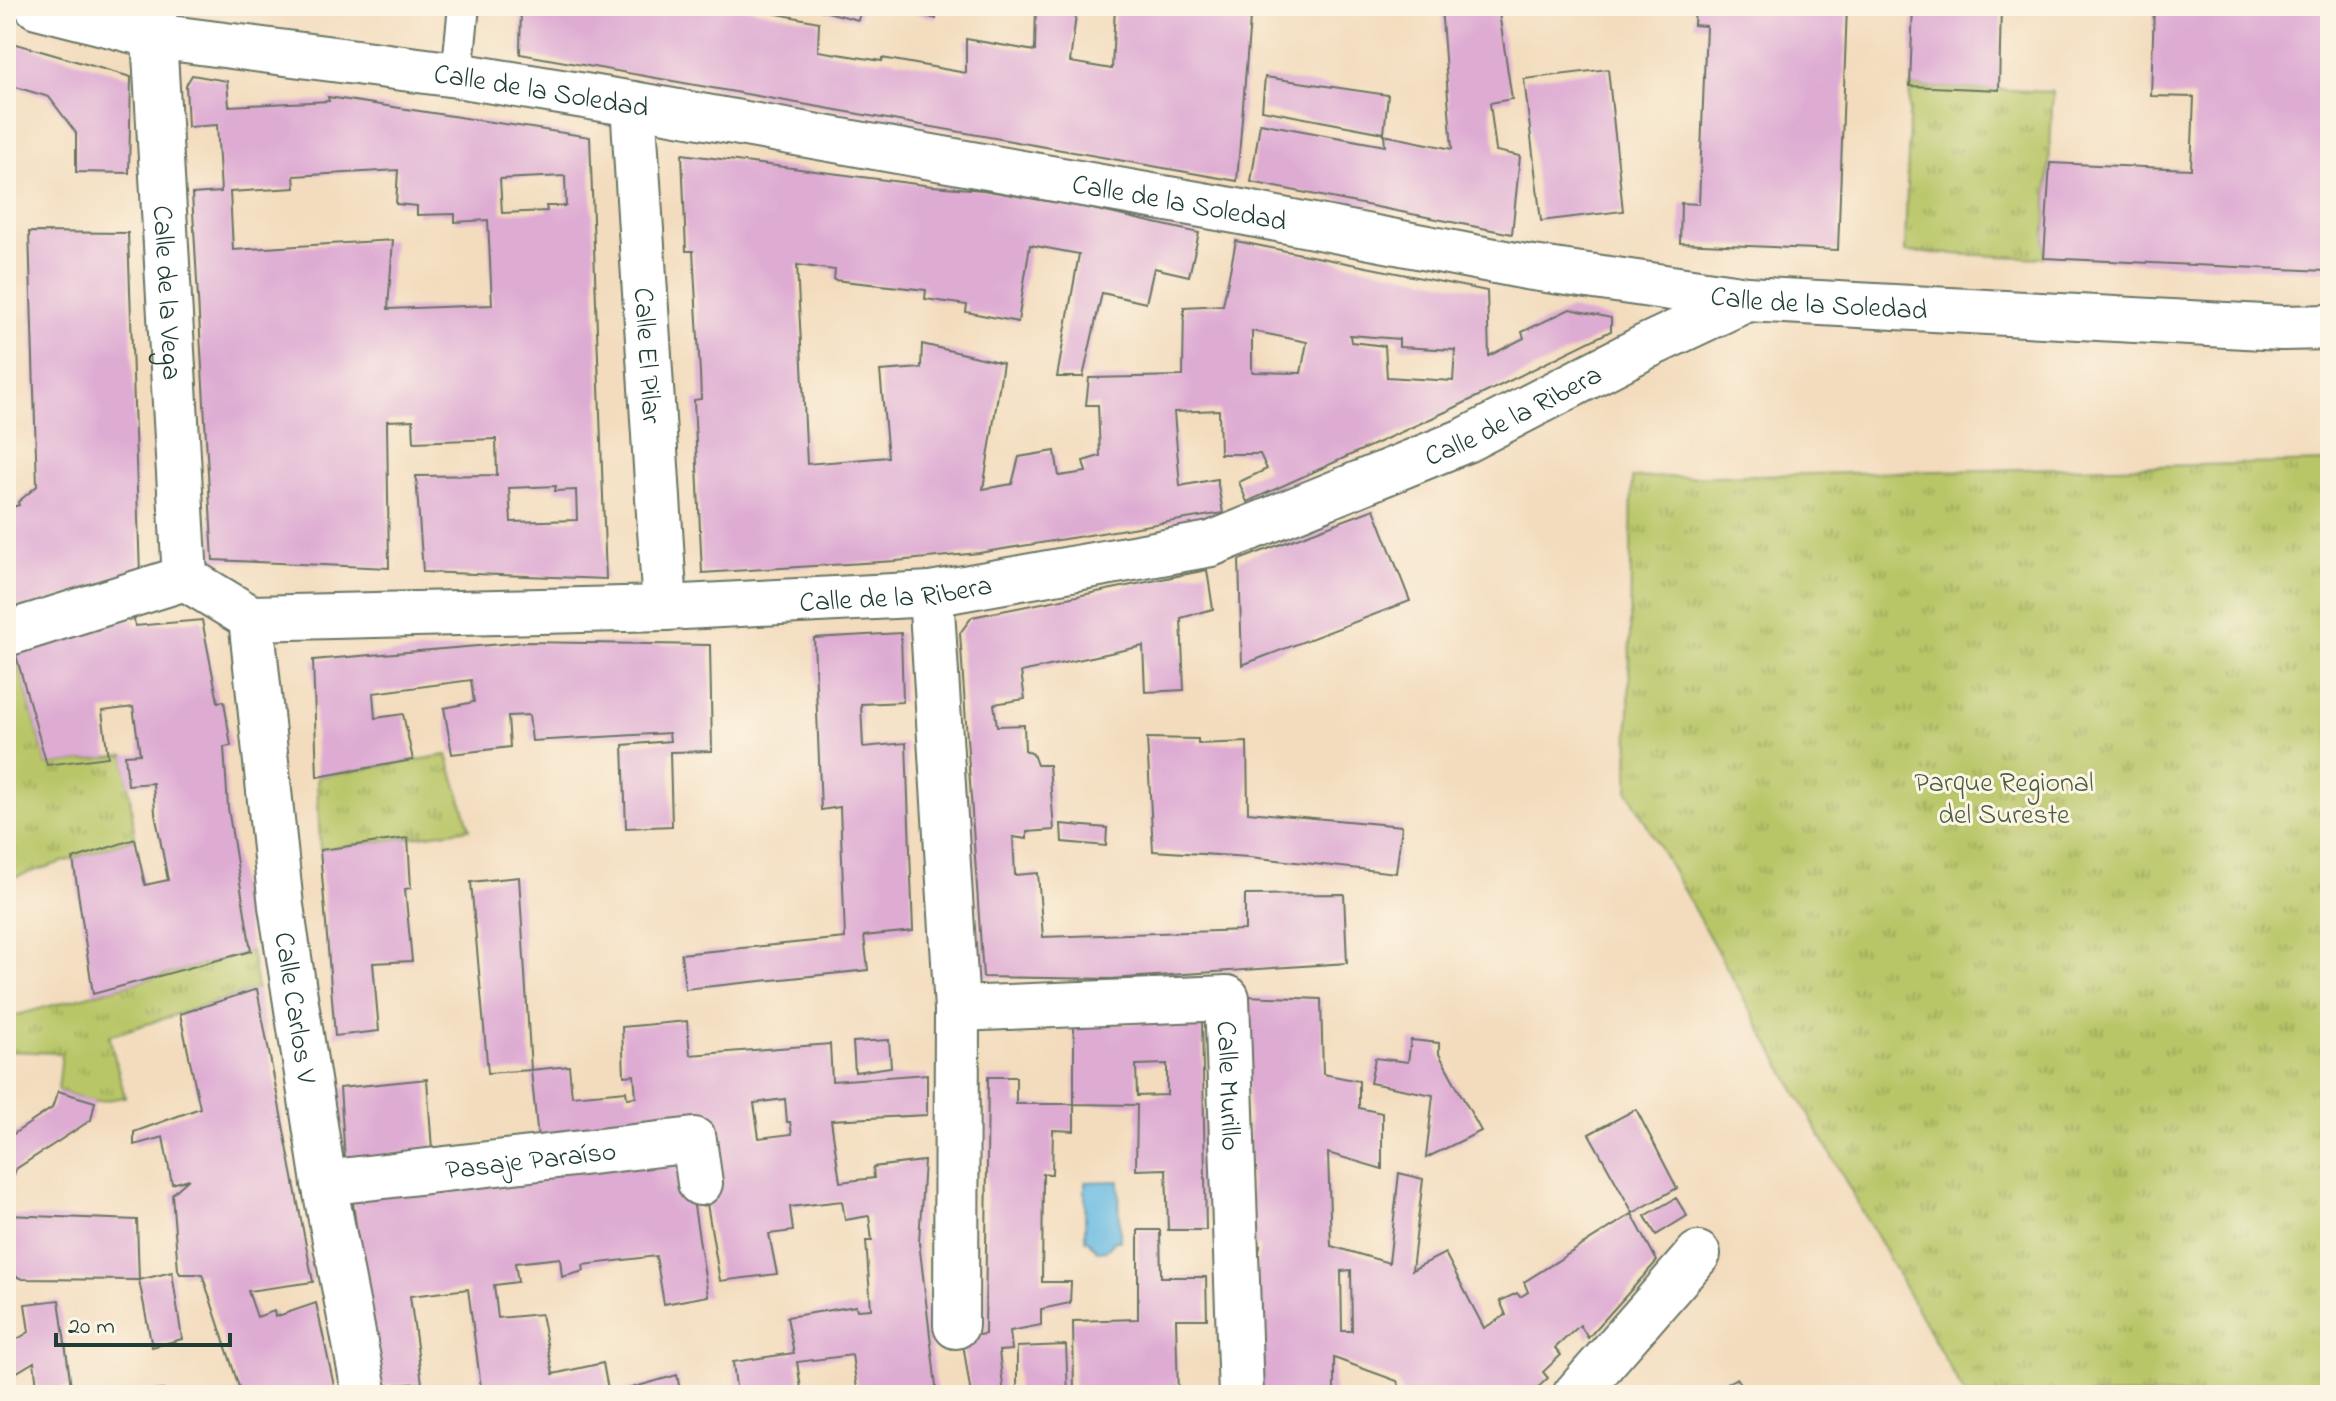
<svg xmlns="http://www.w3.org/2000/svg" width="2336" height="1401" font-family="'Indie Flower',sans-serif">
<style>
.grass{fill:url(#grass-tufts);stroke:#6c824e;stroke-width:2}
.water{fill:#66bae2;stroke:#427c8b;stroke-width:2}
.building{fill:#deabd3;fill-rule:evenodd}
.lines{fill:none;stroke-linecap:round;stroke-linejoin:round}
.service-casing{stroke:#697564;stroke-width:34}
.minor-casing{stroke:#697564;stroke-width:48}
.service{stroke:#fff;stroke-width:30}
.minor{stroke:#fff;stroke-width:44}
.labels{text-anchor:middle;stroke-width:6;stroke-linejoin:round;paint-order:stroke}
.street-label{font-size:28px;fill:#1f3d34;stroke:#fcf5e5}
.park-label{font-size:28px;fill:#465f41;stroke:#fcf5e5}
</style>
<defs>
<pattern id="grass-tufts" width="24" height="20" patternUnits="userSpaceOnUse" patternTransform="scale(2)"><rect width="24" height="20" fill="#b9c668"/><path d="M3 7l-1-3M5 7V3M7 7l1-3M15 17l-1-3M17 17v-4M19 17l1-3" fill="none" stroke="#96a256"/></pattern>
</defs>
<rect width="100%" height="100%" fill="#fcf5e5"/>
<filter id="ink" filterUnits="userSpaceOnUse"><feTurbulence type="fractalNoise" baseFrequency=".0125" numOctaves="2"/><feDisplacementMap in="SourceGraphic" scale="16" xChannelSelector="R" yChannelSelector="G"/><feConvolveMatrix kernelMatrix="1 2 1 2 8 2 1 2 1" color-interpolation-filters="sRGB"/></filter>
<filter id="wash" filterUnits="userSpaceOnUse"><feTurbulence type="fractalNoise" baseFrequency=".006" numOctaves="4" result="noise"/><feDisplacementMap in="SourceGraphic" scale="32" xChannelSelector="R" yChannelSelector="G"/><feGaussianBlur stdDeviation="1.8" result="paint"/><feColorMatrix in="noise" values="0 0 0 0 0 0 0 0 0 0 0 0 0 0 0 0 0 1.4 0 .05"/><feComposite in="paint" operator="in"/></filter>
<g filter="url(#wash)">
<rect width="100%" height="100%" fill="#f3dcbd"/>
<!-- grass -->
<path class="grass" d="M1910 86 2053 92 2044 258 1905 252Z
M2330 462V1395H1965L1628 791 1632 478Z
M14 647 47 765 125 755 135 839 6 880V649Z
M447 755 470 829 320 850 317 777Z
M251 951 257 989 109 1036 125 1097 95 1102 58 1091 62 1053 6 1051V1018Z"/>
<!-- water -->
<path class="water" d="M1119 1181 1120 1241H1115L1107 1250 1097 1251 1088 1240H1085V1182Z"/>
<g id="blocks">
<!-- building -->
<path class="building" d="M521 6H736L819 22 818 51 882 61V58L966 73V39L1035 51 1036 6 1077 8 1070 62 1112 69 1115 6H1251L1237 181 520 54Z
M820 6H862L858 20 820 10Z
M894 6H936V19L894 7Z
M1441 6H1498L1512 99 1490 103 1496 151 1520 156 1512 234 1251 182 1260 123 1385 146 1384 135 1452 149Z
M1695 6H1847L1838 250 1680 243 1681 203 1699 204 1706 26 1694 25Z
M1913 6H2001L1999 90 1910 86Z
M2154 6H2330V197L2326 271 2044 258 2050 163 2191 169 2194 97 2151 96Z
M6 41 131 77 129 173 76 172V133L49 97 6 84Z
M1608 69 1623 211 1541 221 1524 79Z
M192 75 227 81 229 106 329 101 328 97 590 137 606 579 423 572 416 476 497 475 496 439 414 442 413 420 387 421 389 568 213 560 192 194 221 192 217 125 188 127 186 85ZM398 170 396 204 417 206V215L455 214V222L488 220 492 305 388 309 393 240 233 250 230 192 295 188 294 176ZM565 176 566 206H546L547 211 502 213 500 179ZM556 486 555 491 576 490 577 520 511 522 509 488Z
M1265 77 1388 95 1384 133 1262 110Z
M682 154 932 186 983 190 1088 208 1199 233 1189 276 1154 268 1146 303 1102 293 1083 377H1057L1079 254 1030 245 1018 322 966 312 967 305 925 299 926 290 834 280 835 270 797 265 807 464 888 457 880 371 921 368 922 344 1003 363 983 489 1012 484 1019 457 1055 451 1059 476 1086 472 1083 461 1100 456 1098 405H1086L1089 378 1183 376 1184 307 1223 305 1236 241 1487 291 1489 356 1524 338 1522 332 1570 309 1611 318V331L1452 409 1247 502 1239 482 1267 469 1260 454H1220L1219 410 1174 412 1180 486 1217 479 1223 513 979 553 896 561 702 573 694 400 701 399 700 373 693 251H686ZM1252 331 1307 342 1301 373 1252 372ZM1350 335 1399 339V347L1455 350 1453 381 1387 377 1385 346 1351 342Z
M29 232 128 233 140 574 6 613V509L19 505 18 502 37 486Z
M1374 509 1410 601 1242 665 1239 560Z
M1207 570 1213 609 1181 618 1184 690 1145 692 1143 646 1021 672 1025 699 994 704 997 726 1024 725 1025 750 1033 754 1037 765H1049L1054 830 1027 832V839L1013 837 1015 875 1038 873 1043 937 1245 930V895L1344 894 1347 963 1111 979 983 977 960 633 972 617Z
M134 619 135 626 202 620 218 702 224 701 231 746 224 747 228 808 251 951 93 994 73 859 135 839 145 885 168 880 155 813 153 783 128 785 125 755 140 754 133 707 102 711 108 757 47 765 12 641 67 625Z
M901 633 903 702 861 704 863 747 906 743 913 931 864 936 868 970 685 989 681 954 845 938 840 807 821 810 814 638Z
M525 642 710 645 712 751 670 752 672 826 626 828 623 745 670 741 669 733 532 741 529 715 508 716 510 747 452 754 444 708 474 702 471 680 373 693 375 718 403 714 413 760 317 777 313 660Z
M1147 738 1198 739V744L1247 742 1248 812 1402 826 1396 873 1250 857 1153 851Z
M1061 824 1107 828 1106 846 1062 842Z
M408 838 411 888 405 889 412 961 373 963 379 1031 335 1036 320 850Z
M519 877 531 1070 488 1073 471 882Z
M257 989 313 1282 248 1291 257 1317 274 1311 275 1317 316 1303 336 1395H229L240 1390 202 1274H180L178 1270 172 1194 189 1179 172 1184 163 1137 134 1145V1132L200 1108 180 1014Z
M1246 996 1321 999 1323 1074 1359 1081V1108L1382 1113V1169L1328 1153 1331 1246 1389 1263 1399 1173 1423 1179 1412 1270 1445 1253 1484 1328 1506 1315 1500 1301 1517 1293 1520 1297 1528 1292 1524 1282 1632 1214 1657 1261 1588 1338 1580 1325 1555 1348 1561 1355 1543 1372 1548 1378 1530 1395H1403L1397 1381 1334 1358V1395H1255L1252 1290 1260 1246H1252ZM1351 1270 1352 1331H1342L1341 1271Z
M1202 1019 1206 1230H1168L1166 1169 1136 1170 1137 1105 1074 1104V1027ZM1167 1064V1095L1137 1096 1136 1065Z
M687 1021 690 1055 830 1044 832 1081 927 1074V1115L831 1120 840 1182 874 1178 873 1167 924 1161 919 1242 937 1395H858L852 1355 797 1362 802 1395H737L733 1362 794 1353 787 1317 856 1306 857 1310 871 1309 866 1241H872L869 1216 845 1220 842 1201 790 1207 793 1231 769 1234 777 1274 720 1281 706 1198 704 1122 538 1139 531 1070 569 1066 572 1096 626 1091 627 1098 636 1097 634 1075 624 1076 622 1027ZM785 1099 787 1122H790L792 1134 759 1138 754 1103Z
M889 1040 891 1067 855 1072 853 1042Z
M1411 1040 1439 1043V1054L1481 1131 1426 1158 1433 1095 1370 1083 1375 1058 1408 1062Z
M988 1077H1016V1104H1074V1131L1053 1130 1052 1174H1043L1042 1282H1071L1070 1303 1041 1309V1325L1010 1331 1012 1350 999 1351 1004 1395H971L962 1337 985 1334Z
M427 1079 432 1150 345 1159 340 1088Z
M58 1091 95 1102 91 1120 16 1169 10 1184 6 1178V1139L52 1108Z
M1636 1109 1677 1188 1633 1213 1589 1134Z
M686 1155 708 1296 664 1304 656 1256 583 1265 584 1271 562 1277 560 1258 515 1263 518 1282 494 1285 498 1318 541 1314 553 1374 603 1363 609 1395H482L468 1289 410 1296 422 1383 378 1386 352 1196Z
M1676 1198 1687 1216 1656 1235 1645 1216Z
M6 1215 137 1220 139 1280 172 1272 182 1339 152 1347 139 1280 22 1279 6 1272Z
M1138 1230H1160L1161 1277H1206L1207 1319H1176L1178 1395H1074L1073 1321 1138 1319Z
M59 1300 71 1386 38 1394 34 1362 7 1378 6 1346 29 1332 25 1304Z
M1066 1345 1068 1395H1017V1347Z
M677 1375 681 1395H610V1394Z
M1737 1378 1746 1395H1704Z
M163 1390 173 1395H138V1393Z"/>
</g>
</g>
<g filter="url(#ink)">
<use href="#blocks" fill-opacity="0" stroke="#697564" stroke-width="2"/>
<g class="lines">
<defs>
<path id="service" d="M457 75 464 6"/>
<g id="minor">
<path id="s1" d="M37 6 154 36 457 75 633 104 1236 211 1526 267 1747 299 2282 328 2330 327"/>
<path id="s2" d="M154 9V36L185 578"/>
<path id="s3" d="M633 104 665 608"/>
<path d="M931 594 957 1009 956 1326"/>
<path id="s4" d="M251 618 281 906 324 1183 365 1395"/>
<path id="s5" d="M6 634 185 578 251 618 665 608 931 594 1211 544 1466 440 1645 347 1747 299"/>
<path id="s6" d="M957 1009 1227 998 1241 1395"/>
<path id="s7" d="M324 1183 694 1140 700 1183"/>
<path d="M1575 1395 1698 1254"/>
</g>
</defs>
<!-- service casing -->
<use href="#service" class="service-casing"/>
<!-- minor casing -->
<use href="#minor" class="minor-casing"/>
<!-- service -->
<use href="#service" class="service"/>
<!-- minor -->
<use href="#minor" class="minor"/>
</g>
</g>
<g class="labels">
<!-- street labels -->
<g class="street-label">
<text dy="10" stroke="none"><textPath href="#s1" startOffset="512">Calle de la Soledad</textPath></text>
<text dy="10" stroke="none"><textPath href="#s1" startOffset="1160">Calle de la Soledad</textPath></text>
<text dy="10" stroke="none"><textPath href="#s2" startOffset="284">Calle de la Vega</textPath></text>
<text dy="10" stroke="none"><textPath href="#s1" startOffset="1808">Calle de la Soledad</textPath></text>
<text dy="10" stroke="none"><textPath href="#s3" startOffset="252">Calle El Pilar</textPath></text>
<text dy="10" stroke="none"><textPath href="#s5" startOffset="1558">Calle de la Ribera</textPath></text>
<text dy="10" stroke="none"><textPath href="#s5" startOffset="910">Calle de la Ribera</textPath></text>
<text dy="10" stroke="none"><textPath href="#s4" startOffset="392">Calle Carlos V</textPath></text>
<text dy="10" stroke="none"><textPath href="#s6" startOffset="358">Calle Murillo</textPath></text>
<text dy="10" stroke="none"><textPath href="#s7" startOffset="208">Pasaje Paraíso</textPath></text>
</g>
<!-- park labels -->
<g class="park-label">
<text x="2004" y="791">Parque Regional<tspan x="2004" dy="32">del Sureste</tspan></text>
</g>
</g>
<!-- margin -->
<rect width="2336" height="1401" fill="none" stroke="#fcf5e5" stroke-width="32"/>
<!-- scale -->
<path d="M56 1333v12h174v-12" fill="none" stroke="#1f3d34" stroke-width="4"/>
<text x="68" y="1333" font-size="24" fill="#1f3d34" stroke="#fcf5e5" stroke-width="6" paint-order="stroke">20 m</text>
</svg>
